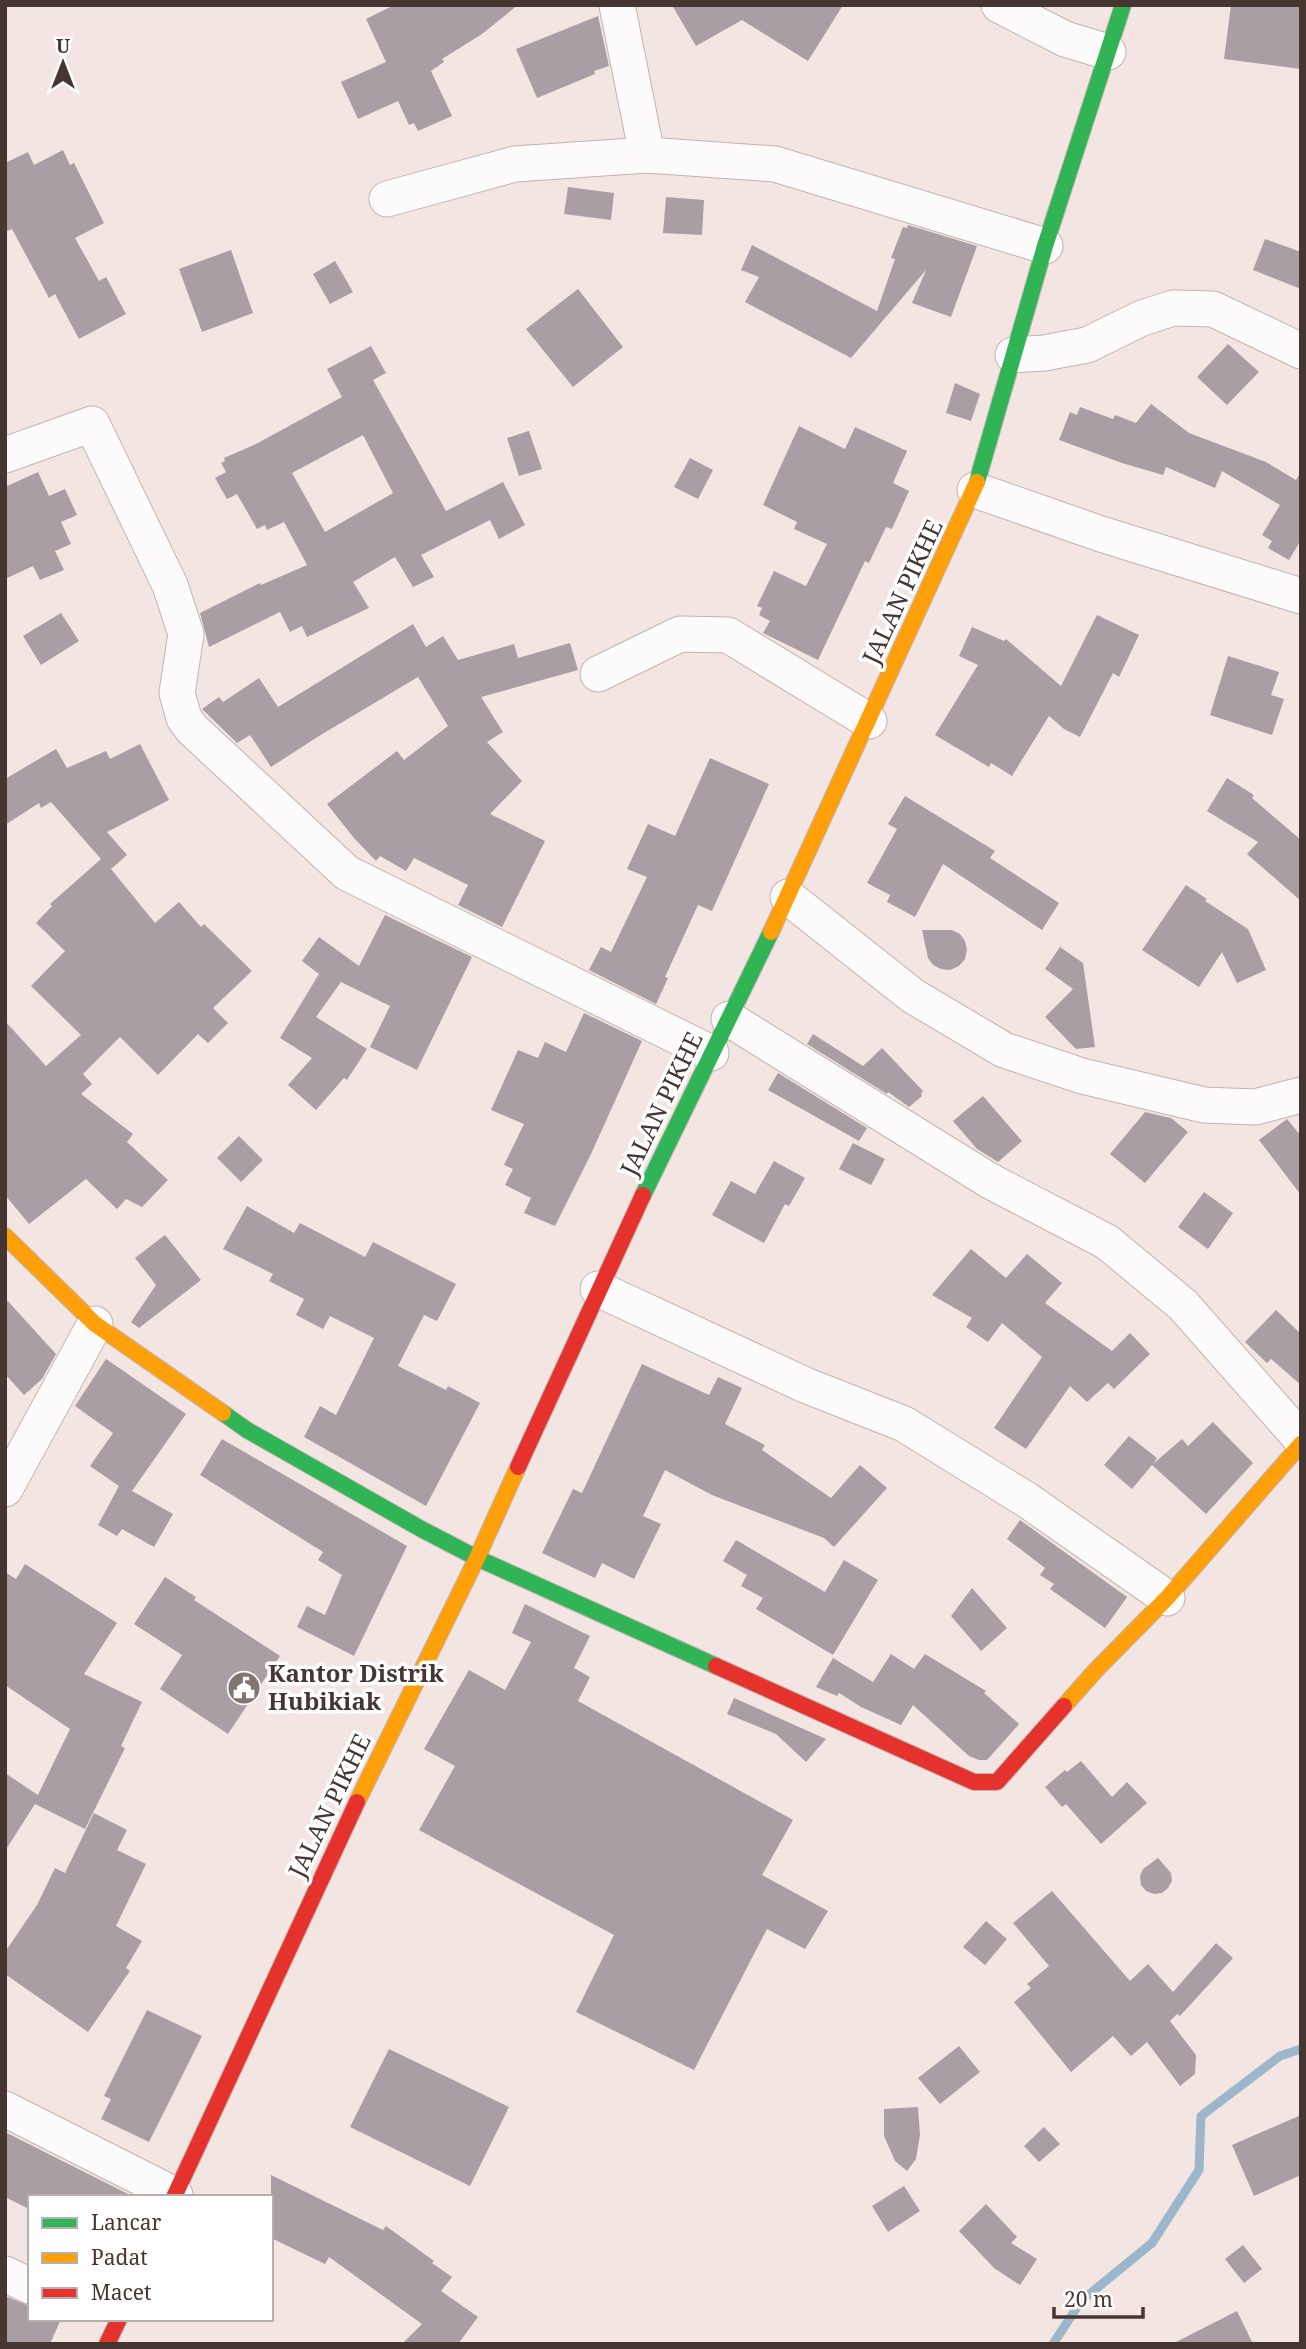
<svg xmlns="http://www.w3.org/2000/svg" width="1306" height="2349" font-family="'Noto Serif',serif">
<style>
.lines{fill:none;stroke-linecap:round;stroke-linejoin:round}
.stream{stroke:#9cb7cc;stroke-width:9}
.building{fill:#a99ea4;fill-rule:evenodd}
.street-casing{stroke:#c1b4b0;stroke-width:37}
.fast-casing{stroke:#c1b4b0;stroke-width:18}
.slow-casing{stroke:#c1b4b0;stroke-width:18}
.jam-casing{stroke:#c1b4b0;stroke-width:18}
.street{stroke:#fdfbfb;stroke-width:35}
.fast{stroke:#30b455;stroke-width:16}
.slow{stroke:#ff9f0a;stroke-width:16}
.jam{stroke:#e5322d;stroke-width:16}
.labels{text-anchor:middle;stroke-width:7;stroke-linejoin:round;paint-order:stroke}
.street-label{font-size:24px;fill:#463631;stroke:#fff}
.poi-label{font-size:24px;font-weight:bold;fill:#463631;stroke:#fff;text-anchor:start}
</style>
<rect width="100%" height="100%" fill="#f3e6e2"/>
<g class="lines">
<!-- stream -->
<path class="stream" d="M1053 2344 1081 2301 1152 2243 1199 2170 1201 2116 1280 2056 1301 2049"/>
</g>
<!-- building -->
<path class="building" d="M394 5H518L482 34 442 59 444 62 431 71 452 116 418 131 414 123 409 125 398 101 358 119 341 82 386 62 366 19Z
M672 5H843L808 61 742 20 696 46Z
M1231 5H1301V69L1224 59Z
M598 16 609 66 594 71 595 74 537 98 516 49Z
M63 150 70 165 74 163 104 223 75 238 99 281 106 277 126 314 79 339 55 294 49 298 12 229 5 232V163L28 152 34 165Z
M568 187 614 193 611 220 564 214Z
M666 197 704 200 702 235 663 233Z
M908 225 977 246 951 317 912 303 926 270 851 358 745 302 759 277 741 270 752 245 877 311 895 259 891 258 903 227 907 228Z
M1265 239 1301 252V289L1253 270Z
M231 250 253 313 202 332 179 269Z
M335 261 353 292 330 304 313 274Z
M578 289 623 347 573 387 526 329Z
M1228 344 1259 372 1227 405 1197 377Z
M371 346 386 373 373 380 446 511 503 482 525 525 499 539 490 520 421 555 434 577 413 587 395 557 353 582 369 608 307 637 302 626 290 632 280 612 209 647 200 613 260 583 261 585 307 565 284 522 267 530 265 525 257 529 237 494 227 499 215 478 226 472 221 463 225 461 224 458 258 443 342 397 327 369ZM363 435 393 493 325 532 292 473Z
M955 383 980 394 971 421 946 413Z
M1151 404 1189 433 1266 462 1296 480 1301 471V540L1289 560 1268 548 1272 541 1262 535 1280 505 1222 471 1215 488 1166 467 1163 475 1122 463 1059 440 1070 412 1077 415 1080 407 1113 419 1115 415 1136 423Z
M799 426 845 449 855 427 907 451 893 483 909 491 892 529 886 527 869 563 865 561 818 660 763 633 770 621 759 615 762 608 757 606 774 571 806 586 827 544 794 529 797 522 763 505Z
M529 431 542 469 519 476 507 438Z
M690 458 713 470 698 499 674 487Z
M38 472 49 496 65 489 77 515 61 522 71 544 55 551 64 570 40 580 33 566 5 579V487Z
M61 613 79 641 41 665 23 636Z
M1097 615 1139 635 1119 677 1113 673 1080 737 1064 729 1049 716 1012 776 991 763 989 767 935 735 978 665 959 656 972 627 1004 641 1006 639 1061 686Z
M413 624 426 647 443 636 458 660 514 644 518 658 570 643 578 670 481 697 503 732 487 742 522 781 490 814 545 841 502 927 458 905 468 885 414 858 406 871 380 856 376 861 354 838 327 804 397 751 404 760 448 726 418 677 319 736 271 767 250 735 237 743 202 709 219 697 223 702 259 678 278 707Z
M1228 656 1279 672 1271 695 1284 699 1272 735 1210 715Z
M140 744 169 800 107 832 127 855 111 869 155 923 179 902 201 927 204 924 252 971 213 1008 228 1023 208 1043 198 1034 158 1075 120 1037 83 1074 92 1084 81 1094 133 1134 127 1142 168 1180 142 1207 126 1199 117 1209 86 1179 29 1224 5 1195V1021L46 1066 81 1035 31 986 65 951 36 923 52 906 50 904 101 859 51 802 41 808 39 803 5 825V779L56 749 67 768 106 751 110 759Z
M710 758 769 784 712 911 698 905 665 977 668 978 656 1004 589 970 601 947 611 952 647 877 627 869 648 824 675 836Z
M1227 778 1254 795 1252 798 1301 840V901L1247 854 1258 842 1207 811Z
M905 796 995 851 990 858 1059 903 1042 930 943 864 915 917 887 902 890 895 867 883 897 829 888 824Z
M1186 885 1207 899 1205 901 1248 929 1266 970 1237 983 1222 952 1199 987 1142 950Z
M385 915 472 957 417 1070 370 1047 390 1006 341 982 316 1017 367 1049 347 1080 344 1078 316 1110 288 1085 312 1058 280 1038 319 974 302 961 319 937 359 966Z
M922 930H952L960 934 965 941 967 950 965 959 959 966 950 970 941 969 933 965 928 958Z
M1060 947 1083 963 1095 1047 1076 1049 1045 1017 1073 989 1045 969Z
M584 1013 642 1041 591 1154 555 1226 524 1213 531 1198 505 1185 513 1169 504 1165 524 1124 491 1110 518 1050 538 1058 545 1042 566 1052Z
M813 1034 863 1066 882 1048 923 1091 921 1094 922 1096 909 1107 888 1092 887 1094 807 1044Z
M778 1073 867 1128 859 1141 768 1090Z
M983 1096 1022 1141 998 1162 977 1149 953 1121Z
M1145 1112 1171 1118 1188 1132 1145 1183 1110 1154Z
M1287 1119 1301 1136V1195L1259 1140Z
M239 1136 263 1160 241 1182 217 1158Z
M853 1143 885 1159 871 1185 839 1169Z
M774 1161 805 1178 789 1206 785 1204 764 1243 712 1215 731 1181 755 1194Z
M1204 1192 1233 1213 1208 1249 1178 1227Z
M247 1206 294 1233 300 1223 365 1257 373 1242 456 1284 437 1321 424 1315 398 1366 446 1390 448 1386 480 1403 426 1506 304 1437 320 1406 336 1415 374 1338 330 1316 323 1329 296 1315 304 1299 269 1281 273 1274 223 1249Z
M165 1235 201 1280 139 1328 131 1322 156 1285 135 1258Z
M971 1249 1006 1278 1027 1254 1062 1283 1045 1303 1112 1351 1130 1333 1150 1354 1114 1389 1108 1383 1087 1402 1070 1386 1026 1449 994 1428 1042 1357 1002 1323 988 1342 966 1327 972 1318 932 1295Z
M5 1298 56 1354 42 1379 24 1395 5 1374Z
M1276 1310 1301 1334V1385L1271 1359 1267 1363 1245 1342Z
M106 1359 186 1414 132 1491 173 1514 154 1547 122 1529 117 1536 98 1525 119 1486 90 1466 113 1433 75 1406Z
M642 1364 709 1395 718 1377 742 1388 725 1424 765 1445 762 1450 831 1498 860 1465 887 1488 834 1547 824 1538 712 1495 665 1470 643 1516 661 1524 634 1579 602 1563 595 1578 542 1553 573 1489 582 1493Z
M1213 1422 1253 1463 1206 1514 1152 1465 1132 1489 1104 1465 1129 1436 1157 1458 1153 1464 1182 1439 1188 1446Z
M222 1439 407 1546 354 1656 297 1627 307 1606 325 1615 342 1575 318 1560 323 1552 200 1475Z
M1020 1520 1127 1597 1105 1628 1050 1589 1054 1584 1040 1575 1045 1568 1007 1539Z
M736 1540 825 1592 844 1560 878 1580 833 1655 756 1609 763 1598 741 1586 747 1575 723 1561Z
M25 1564 117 1623 84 1674 142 1702 121 1746 125 1748 85 1829 35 1804 5 1851V1773L38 1795 70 1729 5 1685V1572L16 1579Z
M165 1577 196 1597 194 1600 280 1656 228 1734 160 1689 182 1655 134 1624Z
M972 1588 1007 1628 981 1651 951 1616Z
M525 1604 590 1636 574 1668 590 1677 578 1701 793 1820 762 1875 828 1911 805 1949 767 1929 694 2070 576 2012 614 1935 419 1830 455 1766 424 1749 469 1670 505 1690 531 1642 512 1633Z
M891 1654 914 1669 925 1654 986 1691 984 1693 1019 1724 987 1760H979L969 1756 913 1705 901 1725 861 1707 839 1693 837 1696 816 1687 833 1658 873 1682Z
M734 1698 826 1739 806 1762 776 1734 727 1714Z
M1081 1761 1112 1797 1127 1782 1147 1803 1101 1844 1066 1804 1062 1807 1045 1787 1065 1770 1067 1772Z
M94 1813 127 1830 117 1850 146 1864 116 1926 142 1941 126 1968 130 1971 88 2032 5 1974V1952L37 1905 55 1868 65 1873Z
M1158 1858 1171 1873 1172 1881 1168 1888 1162 1893 1154 1894 1146 1891 1141 1885 1140 1876 1143 1869Z
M1052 1891 1130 1981 1148 1964 1173 1992 1216 1943 1233 1958 1180 2016 1177 2014 1170 2021 1196 2055 1195 2074 1180 2086 1147 2042 1131 2056 1113 2036 1071 2072 1014 2002 1031 1988 1027 1984 1049 1966 1013 1923Z
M986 1921 1007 1939 985 1965 963 1947Z
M147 2010 202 2036 149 2142 101 2119 111 2099 104 2096Z
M959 2046 980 2072 940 2104 918 2078Z
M389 2049 509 2107 470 2186 350 2127Z
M918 2107 920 2135 916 2159 907 2171 895 2161 884 2136V2109Z
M1301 2115V2175L1254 2196 1232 2145Z
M1044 2127 1060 2144 1039 2162 1024 2146Z
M5 2132 134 2197H30L27 2208 5 2197Z
M271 2175 383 2230 386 2226 434 2261 432 2263 452 2277 441 2291 478 2317 458 2344H402L422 2324 329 2257 325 2264 271 2238Z
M904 2186 920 2211 888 2232 872 2206Z
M986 2204 1017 2237 1011 2243 1037 2259 1020 2285 994 2268 959 2231Z
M1243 2245 1262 2269 1244 2283 1225 2259Z
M5 2296 30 2306V2319H61L50 2344H5Z
M1237 2311 1253 2344H1172Z"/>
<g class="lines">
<defs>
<path id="street" d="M617 5 647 155
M999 5 1065 39 1108 52
M387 199 515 164 647 155 775 164 1045 246
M1013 355 1044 353 1087 345 1142 318 1173 308 1213 309 1301 351
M5 455 92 424 170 585 186 634 177 693 184 718 192 729 347 873 711 1053
M975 490 1101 534 1301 596
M598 674 680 634 728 635 869 721
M788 897 913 996 1004 1050 1082 1076 1204 1105 1255 1107 1301 1095
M729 1019 990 1181 1107 1242 1183 1305 1301 1439
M598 1289 805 1385 904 1424 1027 1500 1167 1598
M5 1489 95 1324
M5 2109 175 2195
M5 2274 30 2286"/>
<path id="fast" d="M977 482 1045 246 1123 5
M643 1195 771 932
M223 1413 247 1430 423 1530 477 1558 716 1666"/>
<path id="slow" d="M771 932 977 482
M5 1236 95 1324 223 1413
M1064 1706 1096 1670 1167 1598 1301 1444
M357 1802 477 1558 518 1467"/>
<path id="jam" d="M518 1467 643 1195
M716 1666 974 1782H997L1064 1706
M174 2197 357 1802
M107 2344 119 2319"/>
</defs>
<!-- street casing -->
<use href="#street" class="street-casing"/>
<!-- fast casing -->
<use href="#fast" class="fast-casing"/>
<!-- slow casing -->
<use href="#slow" class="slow-casing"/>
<!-- jam casing -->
<use href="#jam" class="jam-casing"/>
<!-- street -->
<use href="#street" class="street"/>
<!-- fast -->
<use href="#fast" class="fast"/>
<!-- slow -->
<use href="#slow" class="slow"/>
<!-- jam -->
<use href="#jam" class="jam"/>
</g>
<!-- icons -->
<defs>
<symbol id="civic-disc" viewBox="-11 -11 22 22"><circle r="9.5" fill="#83746f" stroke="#fff"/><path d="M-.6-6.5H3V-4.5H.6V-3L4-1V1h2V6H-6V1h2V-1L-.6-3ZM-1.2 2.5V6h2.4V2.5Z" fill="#fff"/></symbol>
</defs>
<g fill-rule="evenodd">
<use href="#civic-disc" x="225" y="1669" width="38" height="38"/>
</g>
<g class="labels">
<!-- street labels -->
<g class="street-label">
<text transform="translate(903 592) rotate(-65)" y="8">JALAN PIKHE</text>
<text transform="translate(662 1104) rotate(-64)" y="8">JALAN PIKHE</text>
<text transform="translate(330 1806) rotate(-64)" y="8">JALAN PIKHE</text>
</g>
<!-- poi labels -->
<g class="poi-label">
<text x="268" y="1682">Kantor Distrik<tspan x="268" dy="28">Hubikiak</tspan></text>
</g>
</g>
<!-- border -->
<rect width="1306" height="2349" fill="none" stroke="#463631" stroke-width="14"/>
<!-- legend -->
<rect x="28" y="2195" width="245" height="126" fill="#ffffff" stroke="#b5afad" stroke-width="2"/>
<rect x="42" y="2218" width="35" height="10" fill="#30b455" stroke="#b5afad" stroke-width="2"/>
<text x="91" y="2230" font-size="21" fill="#463631">Lancar</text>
<rect x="42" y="2253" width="35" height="10" fill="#ff9f0a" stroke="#b5afad" stroke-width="2"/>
<text x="91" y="2265" font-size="21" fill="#463631">Padat</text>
<rect x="42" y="2288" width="35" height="10" fill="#e5322d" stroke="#b5afad" stroke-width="2"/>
<text x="91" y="2300" font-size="21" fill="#463631">Macet</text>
<!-- north arrow -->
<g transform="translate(63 63)" stroke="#ffffff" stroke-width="5" paint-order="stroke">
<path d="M0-5L12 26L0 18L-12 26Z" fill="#463631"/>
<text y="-10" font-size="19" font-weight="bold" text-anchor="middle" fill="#463631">U</text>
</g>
<!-- scale -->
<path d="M1054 2307v10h89v-10" fill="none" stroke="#463631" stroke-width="3.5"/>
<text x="1064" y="2307" font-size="21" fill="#463631" stroke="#ffffff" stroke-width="5" paint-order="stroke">20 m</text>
</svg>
